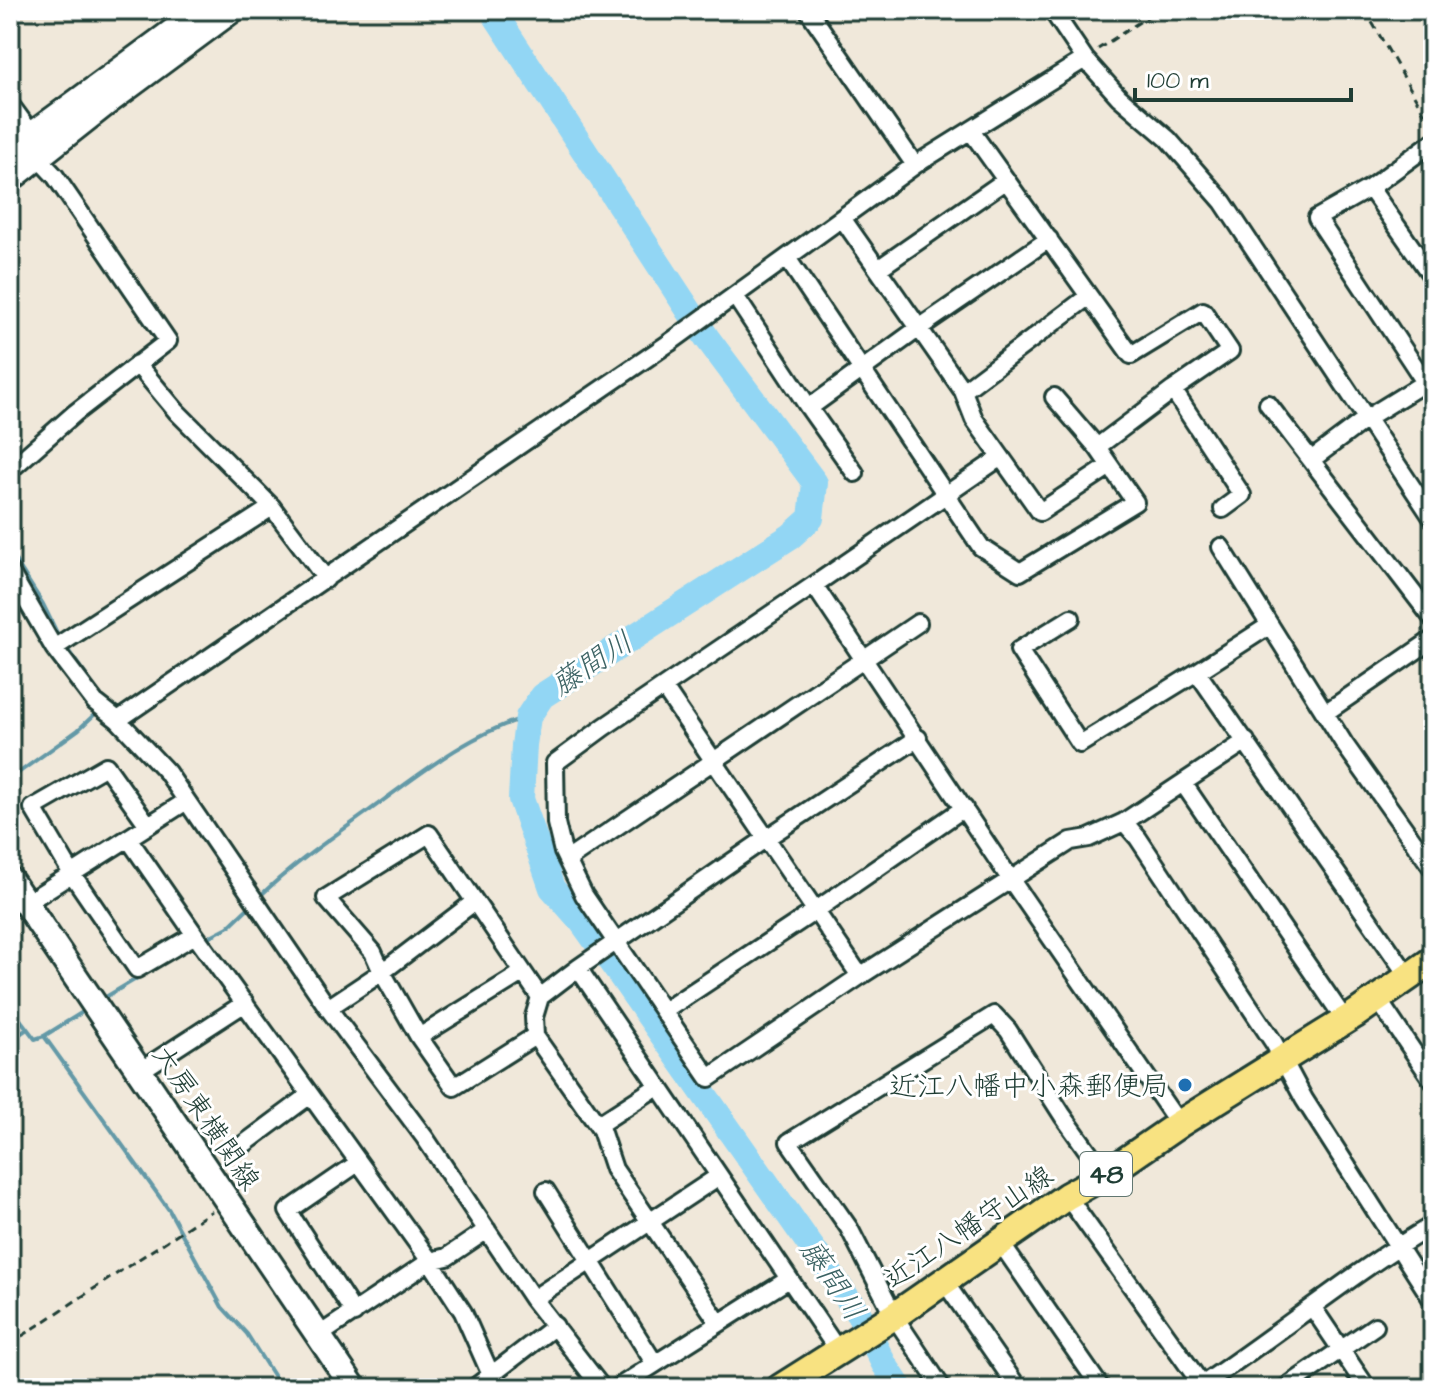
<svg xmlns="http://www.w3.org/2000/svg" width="1443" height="1398" font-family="'Architects Daughter','Klee One',sans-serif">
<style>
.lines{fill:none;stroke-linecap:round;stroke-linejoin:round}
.stream{stroke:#6499a7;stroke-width:4}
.river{stroke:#92d6f4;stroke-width:26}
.street-casing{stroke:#1f3d34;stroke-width:22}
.secondary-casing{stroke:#1f3d34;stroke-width:30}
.primary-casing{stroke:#1f3d34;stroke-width:32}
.path{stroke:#1f3d34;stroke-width:3;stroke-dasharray:8 6;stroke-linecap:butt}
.street{stroke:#fff;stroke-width:16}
.secondary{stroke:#fff;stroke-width:24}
.primary{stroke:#f8e281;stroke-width:26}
.poi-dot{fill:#1f6fb2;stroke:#fff;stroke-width:3}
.labels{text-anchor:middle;stroke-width:6;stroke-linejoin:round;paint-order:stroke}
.shield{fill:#fff;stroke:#627771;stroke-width:2}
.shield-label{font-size:26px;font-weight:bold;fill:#1f3d34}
.poi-label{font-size:28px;fill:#1f3d34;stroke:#fff;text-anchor:end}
.street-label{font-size:28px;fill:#1f3d34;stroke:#fff}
.water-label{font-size:30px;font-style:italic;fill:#3c6364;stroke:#fff}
</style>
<rect width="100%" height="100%" fill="#f0e8da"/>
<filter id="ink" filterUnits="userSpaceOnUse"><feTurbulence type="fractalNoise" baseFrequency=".0125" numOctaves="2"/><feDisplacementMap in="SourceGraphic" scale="16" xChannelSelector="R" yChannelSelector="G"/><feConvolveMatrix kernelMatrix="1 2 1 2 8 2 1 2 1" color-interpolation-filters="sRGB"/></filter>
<g filter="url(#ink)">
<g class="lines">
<!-- stream -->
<path class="stream" d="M10 552 43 604 60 639
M65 646 103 699
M10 779 78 730 95 714
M260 896C293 864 330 839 366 813 413 779 472 731 528 717
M205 939 228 927 249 907
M104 998 141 976
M10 1006 35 1039 44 1036 169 1210 222 1307 247 1334 281 1388
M44 1036 86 1010
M10 1041 27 1029"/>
<!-- river -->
<path class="river" d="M492 10 707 338 815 483 811 518 791 536 542 696 528 717 524 745 521 799 552 888 582 922 618 972 860 1316 884 1364 900 1388"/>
<defs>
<path id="street" d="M808 10 915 165
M1052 10 1085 59 1119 97 1168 139 1223 202 1433 519
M971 131 1131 355 1203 311 1230 351 1173 390 1242 495 1223 509
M1370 188 1433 278
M842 218 963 391 1089 296
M787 258 981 547 1020 572 1135 502 1097 447
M878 269 1006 180
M735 296 809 408 919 328 1049 239
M137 364 177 412 272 507 326 579
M1425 382 1317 218 1370 188 1433 142
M963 391 974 419 1040 512 1110 466
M1054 397 1097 447 1173 390
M1268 404 1433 619
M809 408 855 473
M1311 460 1367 418 1432 378
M10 470 75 413 168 341 55 176 37 157 34 150
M1221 547 1345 745 1433 869
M10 572 54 648 95 702 118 720 167 772 328 1008 425 1138 533 1299 602 1388
M814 585 1001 457
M1071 618 1019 650 1080 744 1197 672
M1270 625 1197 672 1408 976
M54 648 272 507
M664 688 860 976
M1325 713 1433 639
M118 720 669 343 915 165 1085 59
M1246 741 1124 822 1138 838 1274 1043 1304 1099 1433 1301
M1183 783 1345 1020
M1124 822 1089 838 1071 841 860 976 709 1078 584 895 563 852 556 823 555 763 604 727 814 585 1011 880 1179 1124
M148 825 106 766 33 808 72 874 137 969 195 935
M128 838 195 935 430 1261 463 1312 491 1375 555 1326
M567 860 918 623
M26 903 185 802
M578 968 839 1352
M522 973 419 1037 382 972 373 952 326 898 429 834 540 997
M1377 998 1433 1081
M328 1008 382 972 474 902
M664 1011 815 911 964 808
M419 1037 454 1087 535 1036
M140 1071 245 1003
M598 1125 658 1086
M240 1147 310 1095
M546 1191 655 1364
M1067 1196 1202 1385C1280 1333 1353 1272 1433 1225
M1000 1242 1101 1388
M944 1281 1018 1388
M533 1299 719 1176
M1313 1308 1367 1388
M354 1313 288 1211 358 1163
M719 1323 614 1169 601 1130 535 1036 534 1017 540 997 578 968 765 839 918 738
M318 1336 430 1261 447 1257 487 1230
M474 1388 491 1375 500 1388
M617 1388 789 1279
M942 1388 894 1316 849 1228 789 1142 994 1015 1008 1030 1063 1116 1105 1175
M1285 1388 1375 1326"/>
<path id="secondary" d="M10 111 29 137
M10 156 29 137 202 10
M10 179 105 104 232 10
M10 880 354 1388"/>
<path id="primary" d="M780 1388 894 1316 1067 1196 1105 1175 1179 1124 1354 1015 1433 960"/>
</defs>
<!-- street casing -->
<use href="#street" class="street-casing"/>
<!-- secondary casing -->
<use href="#secondary" class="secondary-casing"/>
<!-- primary casing -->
<use href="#primary" class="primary-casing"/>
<!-- path -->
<path class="path" d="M1365 10 1433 128
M1098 49 1158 10
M10 1344 212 1211"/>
<!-- street -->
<use href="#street" class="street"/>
<!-- secondary -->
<use href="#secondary" class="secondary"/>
<!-- primary -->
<use href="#primary" class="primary"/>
</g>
</g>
<!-- markers -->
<circle class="poi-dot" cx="1185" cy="1085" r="8"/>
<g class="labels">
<!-- shield labels -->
<rect class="shield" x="1080" y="1152" width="52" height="44" rx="6"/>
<g class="shield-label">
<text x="1106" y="1183">48</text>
</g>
<!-- poi labels -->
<g class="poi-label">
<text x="1169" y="1095">近江八幡中小森郵便局</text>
</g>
<!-- street labels -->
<g class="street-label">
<text transform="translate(207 1117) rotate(56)" y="10">大房東横関線</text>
<text transform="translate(968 1226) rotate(-34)" y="10">近江八幡守山線</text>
</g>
<!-- water labels -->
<g class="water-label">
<text transform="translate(592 663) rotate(-33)" y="10">藤間川</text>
<text transform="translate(833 1280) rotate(56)" y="10">藤間川</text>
</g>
</g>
<!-- margin -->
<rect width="1443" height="1398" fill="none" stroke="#fff" stroke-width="40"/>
<rect x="20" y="20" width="1403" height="1358" fill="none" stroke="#1f3d34" stroke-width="3" filter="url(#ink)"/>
<!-- scale -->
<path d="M1135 88v12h216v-12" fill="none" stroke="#1f3d34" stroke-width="4"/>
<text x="1147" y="88" font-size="24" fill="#1f3d34" stroke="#ffffff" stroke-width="6" paint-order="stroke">100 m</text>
</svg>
